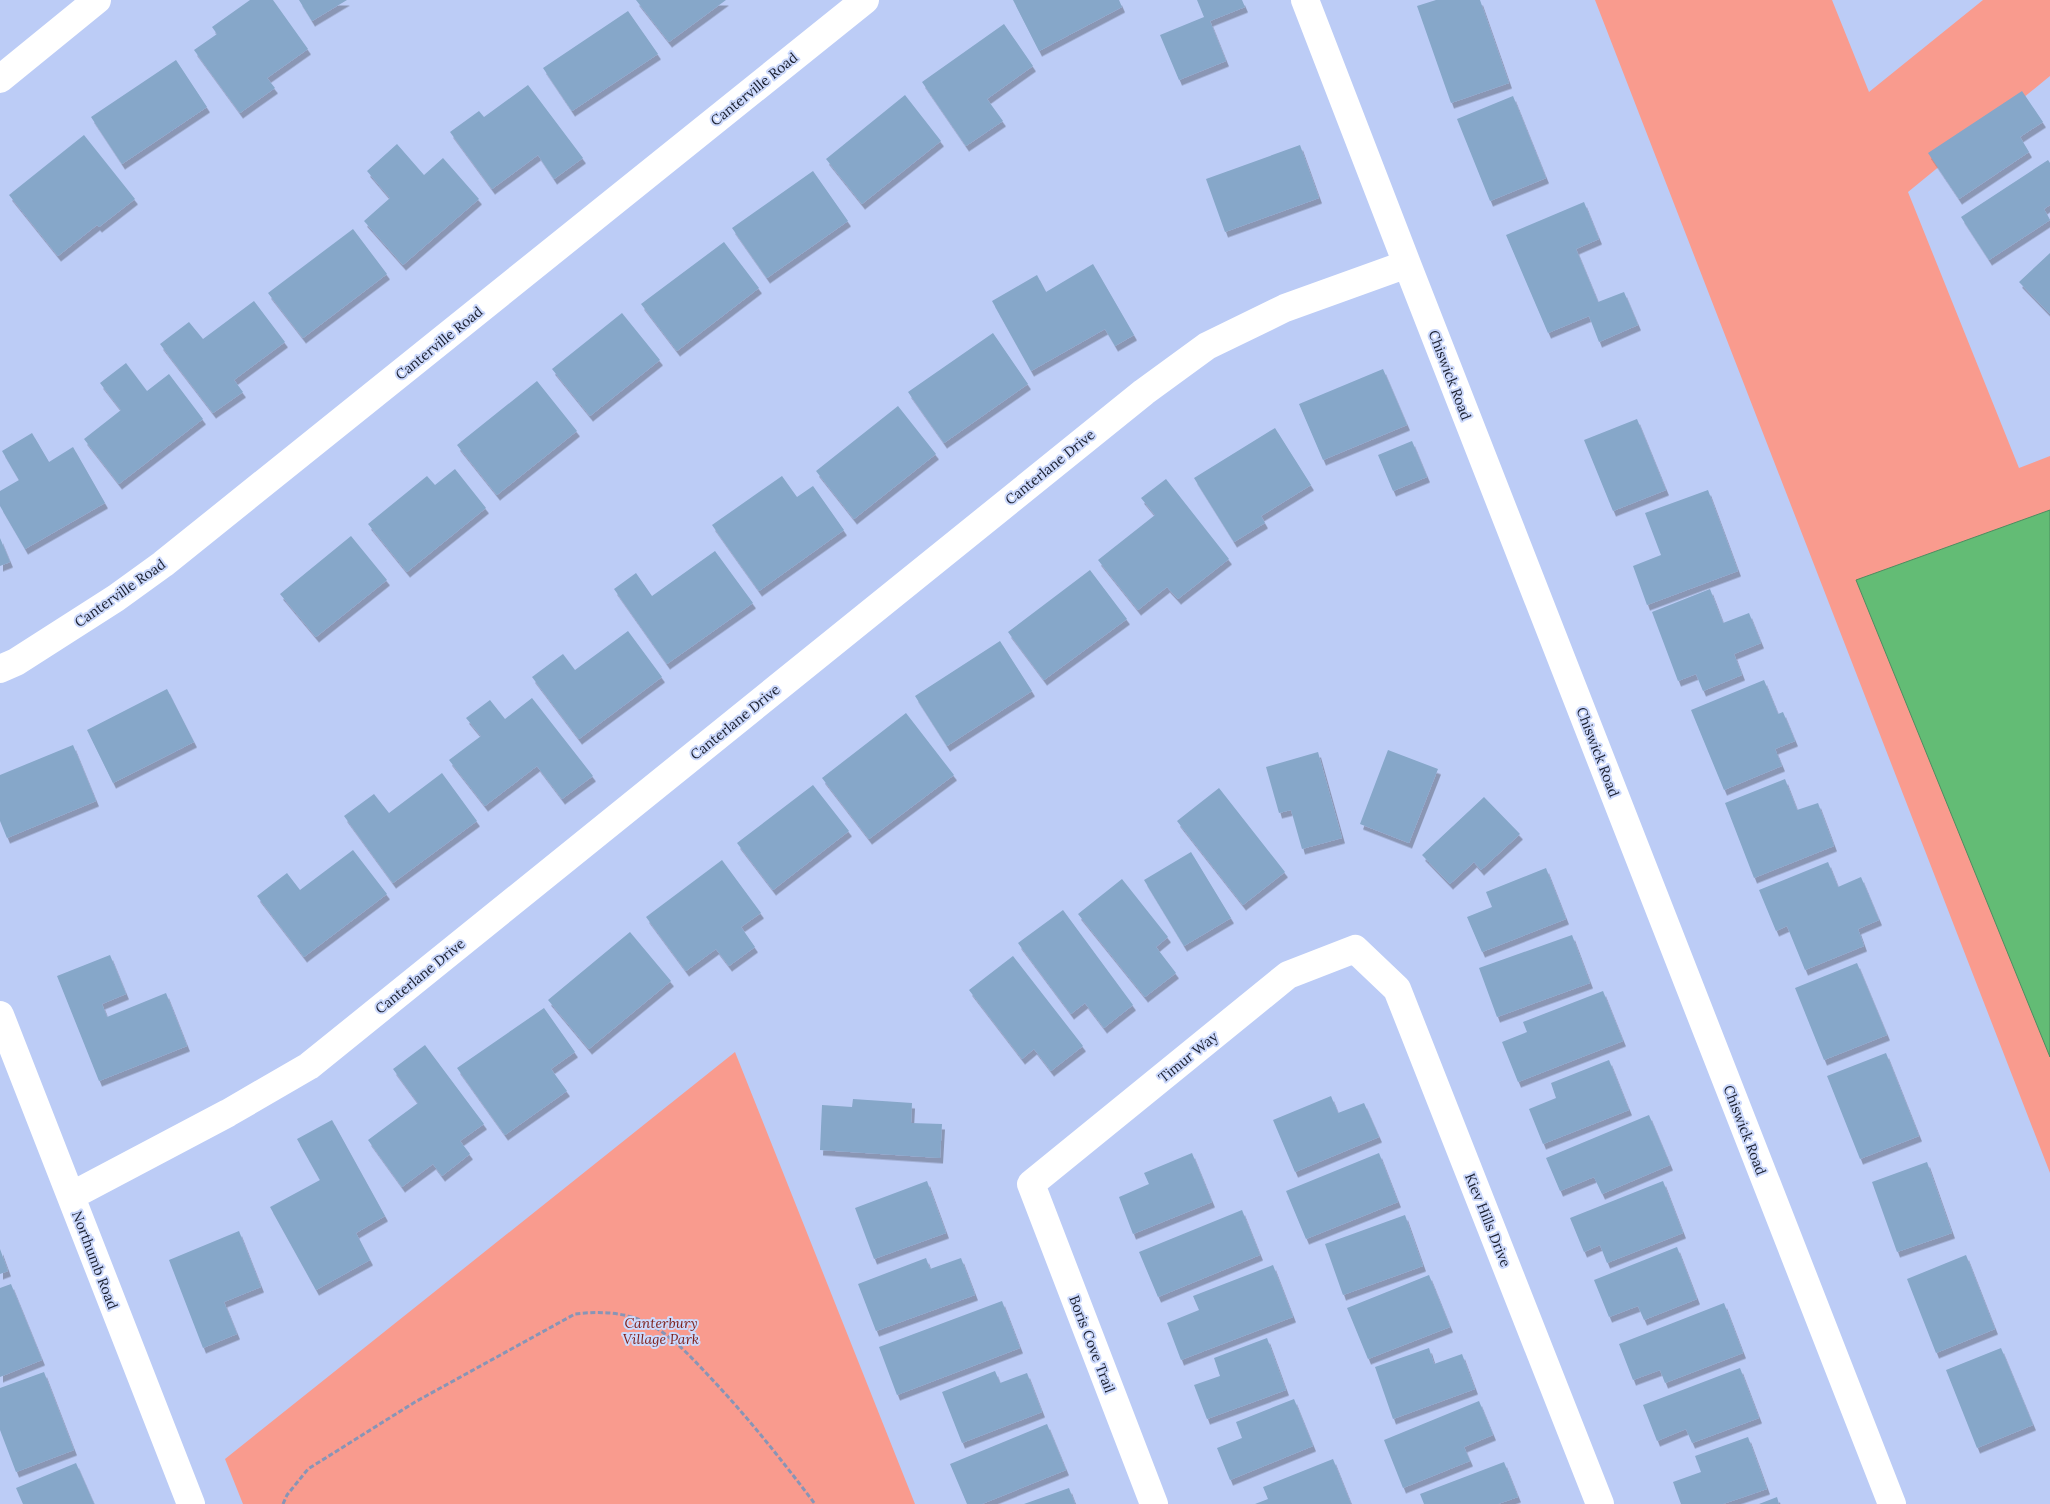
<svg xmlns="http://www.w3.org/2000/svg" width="2050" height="1504" font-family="Lora,serif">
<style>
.green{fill:#f99b8e}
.water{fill:#63bc75;stroke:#4d8d60}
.building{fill:#86a7c9;filter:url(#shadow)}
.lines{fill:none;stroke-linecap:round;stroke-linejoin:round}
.path{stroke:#8895b6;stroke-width:3;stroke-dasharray:5 2.5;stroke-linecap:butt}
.minor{stroke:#fff;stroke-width:28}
.labels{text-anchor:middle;stroke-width:4;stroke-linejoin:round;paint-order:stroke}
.street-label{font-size:14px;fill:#191e2e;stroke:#ccd9fc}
.park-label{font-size:14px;font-style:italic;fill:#7d1e17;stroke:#ccd9fc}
</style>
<defs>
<filter id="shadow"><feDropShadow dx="3" dy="5.5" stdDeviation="0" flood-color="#0004"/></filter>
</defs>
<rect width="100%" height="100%" fill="#bcccf6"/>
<!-- green -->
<path class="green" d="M1595 0H1832L1869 92 1983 0H2050V76L1908 192 2019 468 2050 456V1173Z
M735 1052 915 1504H243L225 1459Z"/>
<!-- water -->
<path class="water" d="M2050 510V1057L1856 580Z"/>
<!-- building -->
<path class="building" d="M250 0H273L308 49 267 78 275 88 240 113 194 50 217 34 212 27Z
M299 0H347L312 21Z
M636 0H726L669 42Z
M1013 0H1119L1122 7 1039 51Z
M1197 0H1242L1245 7 1210 21 1226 61 1179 80 1160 35 1204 17Z
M1436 0H1480L1509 83 1451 103 1417 6Z
M628 11 658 54 572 111 543 68Z
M1004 24 1033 66 987 99 1003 121 966 146 922 82Z
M176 60 207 107 122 164 91 117Z
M528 85 583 158 554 179 538 155 492 189 450 132 479 111 484 117Z
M2022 91 2043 122 2020 137 2029 152 1959 199 1928 153Z
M905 95 941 141 862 204 826 159Z
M1513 96 1546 178 1490 201 1457 119Z
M84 135 135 199 99 227 97 225 58 256 9 195Z
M397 144 424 175 443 158 479 199 403 265 364 221 390 198 367 171Z
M1300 145 1319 198 1225 232 1206 179Z
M2048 160 2050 163V205L2044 209 2050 220 1989 260 1961 217Z
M813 171 848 221 767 278 732 228Z
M1584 202 1599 239 1576 249 1598 302 1624 292 1638 325 1599 342 1589 316 1548 333 1506 235Z
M353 229 387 274 303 338 268 293Z
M724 242 759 288 677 351 641 304Z
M2050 253V314L2019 282Z
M1093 264 1134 335 1115 346 1105 329 1031 371 992 301 1037 275 1046 292Z
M254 301 285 342 234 380 243 392 213 413 160 344 189 322 203 339Z
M622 313 660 360 590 416 552 369Z
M993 333 1028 384 944 443 908 392Z
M126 363 147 391 169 374 203 419 119 484 84 439 121 410 100 383Z
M1383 369 1407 425 1323 460 1299 404Z
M537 381 577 431 497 495 457 445Z
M898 406 936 454 854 519 816 471Z
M1637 419 1666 490 1613 511 1584 440Z
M1275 428 1311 485 1261 516 1265 523 1234 542 1194 478Z
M32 433 49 462 73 447 105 503 25 549 0 506V491L19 480 2 451Z
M1412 441 1427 477 1393 491 1378 455Z
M455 469 486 508 407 572 368 524 427 476 435 485Z
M782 476 797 497 813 486 844 530 759 591 712 525Z
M1166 479 1229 559 1178 599 1167 587 1138 610 1098 560 1155 515 1141 498Z
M1708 490 1738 571 1647 605 1633 566 1661 555 1645 513Z
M351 536 387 580 316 637 280 594Z
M0 538 10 562 0 566Z
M715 551 753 603 667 664 614 589 636 573 652 596Z
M1090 570 1127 619 1044 680 1008 632Z
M1710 589 1723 623 1749 613 1761 643 1734 654 1742 675 1703 691 1696 674 1678 681 1652 612Z
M628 631 662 677 579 739 532 677 563 654 575 670Z
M1000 641 1032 691 947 746 915 696Z
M1764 680 1778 714 1783 712 1795 741 1775 749 1782 766 1724 790 1691 710Z
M167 689 194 742 113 783 87 730Z
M532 698 593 776 562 799 537 766 485 806 449 760 481 736 466 718 490 700 505 719Z
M906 713 954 775 869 839 822 778Z
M73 745 96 801 7 838 0 821V775Z
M1388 750 1438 769 1409 843 1360 824Z
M1318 752 1342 838 1302 849 1291 810 1279 813 1266 767Z
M442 773 477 821 393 883 344 816 374 794 389 813Z
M1785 779 1797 810 1818 803 1834 846 1754 878 1725 803Z
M813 785 849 831 773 890 737 843Z
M1219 788 1285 872 1243 905 1177 821Z
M1484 797 1520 834 1481 870 1474 862 1450 884 1422 855Z
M353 850 387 894 304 957 257 896 287 873 300 890Z
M1191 852 1231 918 1184 946 1144 880Z
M722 860 761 913 741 927 755 947 729 966 716 949 686 971 646 917Z
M1828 862 1838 887 1861 877 1879 920 1858 929 1864 946 1805 970 1787 926 1776 931 1759 890Z
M1546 868 1566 919 1482 952 1467 917 1492 907 1486 892Z
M1122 879 1168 937 1156 947 1176 973 1145 997 1078 914Z
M1063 910 1133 1005 1104 1028 1085 1003 1071 1014 1018 943Z
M630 932 671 981 589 1049 548 1000Z
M1572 935 1590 983 1497 1017 1479 968Z
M110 955 126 994 102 1004 107 1017 166 993 187 1046 99 1081 57 976Z
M1013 956 1083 1046 1051 1071 1034 1049 1022 1059 969 990Z
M1857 963 1887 1035 1824 1060 1795 988Z
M1603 991 1623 1041 1518 1082 1502 1042 1527 1032 1523 1022Z
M544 1008 575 1052 551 1069 567 1091 505 1135 457 1068Z
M425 1045 484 1124 460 1141 470 1154 442 1176 433 1164 402 1187 368 1140 418 1103 393 1069Z
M1886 1053 1919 1136 1860 1159 1827 1076Z
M1609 1060 1629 1110 1543 1144 1529 1109 1556 1098 1551 1083Z
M1331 1096 1338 1113 1364 1103 1379 1137 1295 1172 1273 1120Z
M853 1099 912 1103 911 1123 942 1124 940 1158 820 1150 822 1105 852 1107Z
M1649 1115 1670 1165 1602 1194 1594 1177 1560 1191 1546 1158Z
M332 1120 385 1216 356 1233 370 1260 316 1290 270 1207 320 1180 297 1139Z
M1192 1153 1212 1202 1133 1234 1119 1197 1149 1184 1144 1173Z
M1379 1153 1398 1202 1306 1239 1286 1191Z
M1927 1162 1952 1233 1897 1252 1872 1182Z
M927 1181 946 1233 874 1259 855 1208Z
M1663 1181 1683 1233 1607 1263 1600 1245 1584 1252 1570 1218Z
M1242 1210 1260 1255 1158 1297 1139 1252Z
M1405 1215 1423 1266 1343 1295 1325 1244Z
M239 1231 261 1287 224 1302 237 1334 203 1348 169 1260Z
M1677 1247 1697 1299 1644 1320 1638 1306 1609 1317 1594 1280Z
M0 1249 8 1271 0 1274Z
M1966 1255 1995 1329 1936 1353 1907 1279Z
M926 1258 930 1269 961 1258 975 1295 876 1331 858 1284Z
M1273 1265 1293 1317 1181 1360 1167 1323 1199 1310 1193 1296Z
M1429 1275 1450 1327 1368 1359 1347 1308Z
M11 1284 42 1360 0 1377V1288Z
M1002 1301 1020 1348 897 1395 879 1347Z
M1724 1303 1743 1353 1665 1383 1660 1370 1633 1380 1619 1344Z
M1267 1338 1286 1390 1207 1419 1194 1385 1220 1376 1214 1358Z
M1429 1348 1434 1364 1462 1354 1475 1389 1393 1419 1375 1367Z
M2001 1348 2033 1425 1977 1448 1946 1370Z
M1740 1368 1759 1418 1692 1443 1686 1429 1657 1441 1643 1405Z
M995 1371 1000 1383 1027 1373 1042 1412 962 1443 942 1392Z
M44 1372 74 1450 16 1472 0 1430V1388Z
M1294 1399 1313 1446 1230 1480 1217 1448 1242 1438 1236 1422Z
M1479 1401 1493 1435 1464 1447 1470 1461 1403 1488 1384 1440Z
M1047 1424 1066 1470 982 1504H967L950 1464Z
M1748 1437 1767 1489 1723 1504H1681L1673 1482 1701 1472 1695 1456Z
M1333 1459 1351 1504H1255L1268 1499 1263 1487Z
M1504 1462 1518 1497 1498 1504H1424L1420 1494Z
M76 1463 94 1504H23L16 1488Z
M1069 1488 1075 1504H1024Z
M1777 1497 1779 1504H1759Z"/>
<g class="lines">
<!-- path -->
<path class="path" d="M283 1504 287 1495 308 1469 415 1402 575 1314C600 1311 627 1312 649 1324 672 1336 690 1356 707 1374 746 1415 781 1459 815 1504"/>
<!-- minor -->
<path class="minor" d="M1305 0 1407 264 1892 1504
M0 79 97 0
M0 669 16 662 116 598 163 564 865 0
M0 1015 191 1504
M71 1196 228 1113 309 1066 1144 392 1207 346 1285 308 1407 264
M1154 1504 1031 1184 1288 975 1355 949 1397 989 1600 1504"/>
</g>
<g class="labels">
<!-- street labels -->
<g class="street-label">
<text transform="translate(754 89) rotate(-39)" y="5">Canterville Road</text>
<text transform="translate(439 343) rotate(-39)" y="5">Canterville Road</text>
<text transform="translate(1450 375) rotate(69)" y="5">Chiswick Road</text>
<text transform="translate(1050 467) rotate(-39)" y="5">Canterlane Drive</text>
<text transform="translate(120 593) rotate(-35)" y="5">Canterville Road</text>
<text transform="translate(735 722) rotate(-39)" y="5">Canterlane Drive</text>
<text transform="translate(1598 752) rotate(69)" y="5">Chiswick Road</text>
<text transform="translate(420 976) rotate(-39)" y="5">Canterlane Drive</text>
<text transform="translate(1188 1057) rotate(-39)" y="5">Timur Way</text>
<text transform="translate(1745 1130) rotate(69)" y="5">Chiswick Road</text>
<text transform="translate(1488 1220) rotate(68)" y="5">Kiev Hills Drive</text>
<text transform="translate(95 1260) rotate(69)" y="5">Northumb Road</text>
<text transform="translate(1092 1344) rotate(69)" y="5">Boris Cove Trail</text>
</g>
<!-- park labels -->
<g class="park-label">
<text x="661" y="1328">Canterbury<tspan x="661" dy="16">Village Park</tspan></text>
</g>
</g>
</svg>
